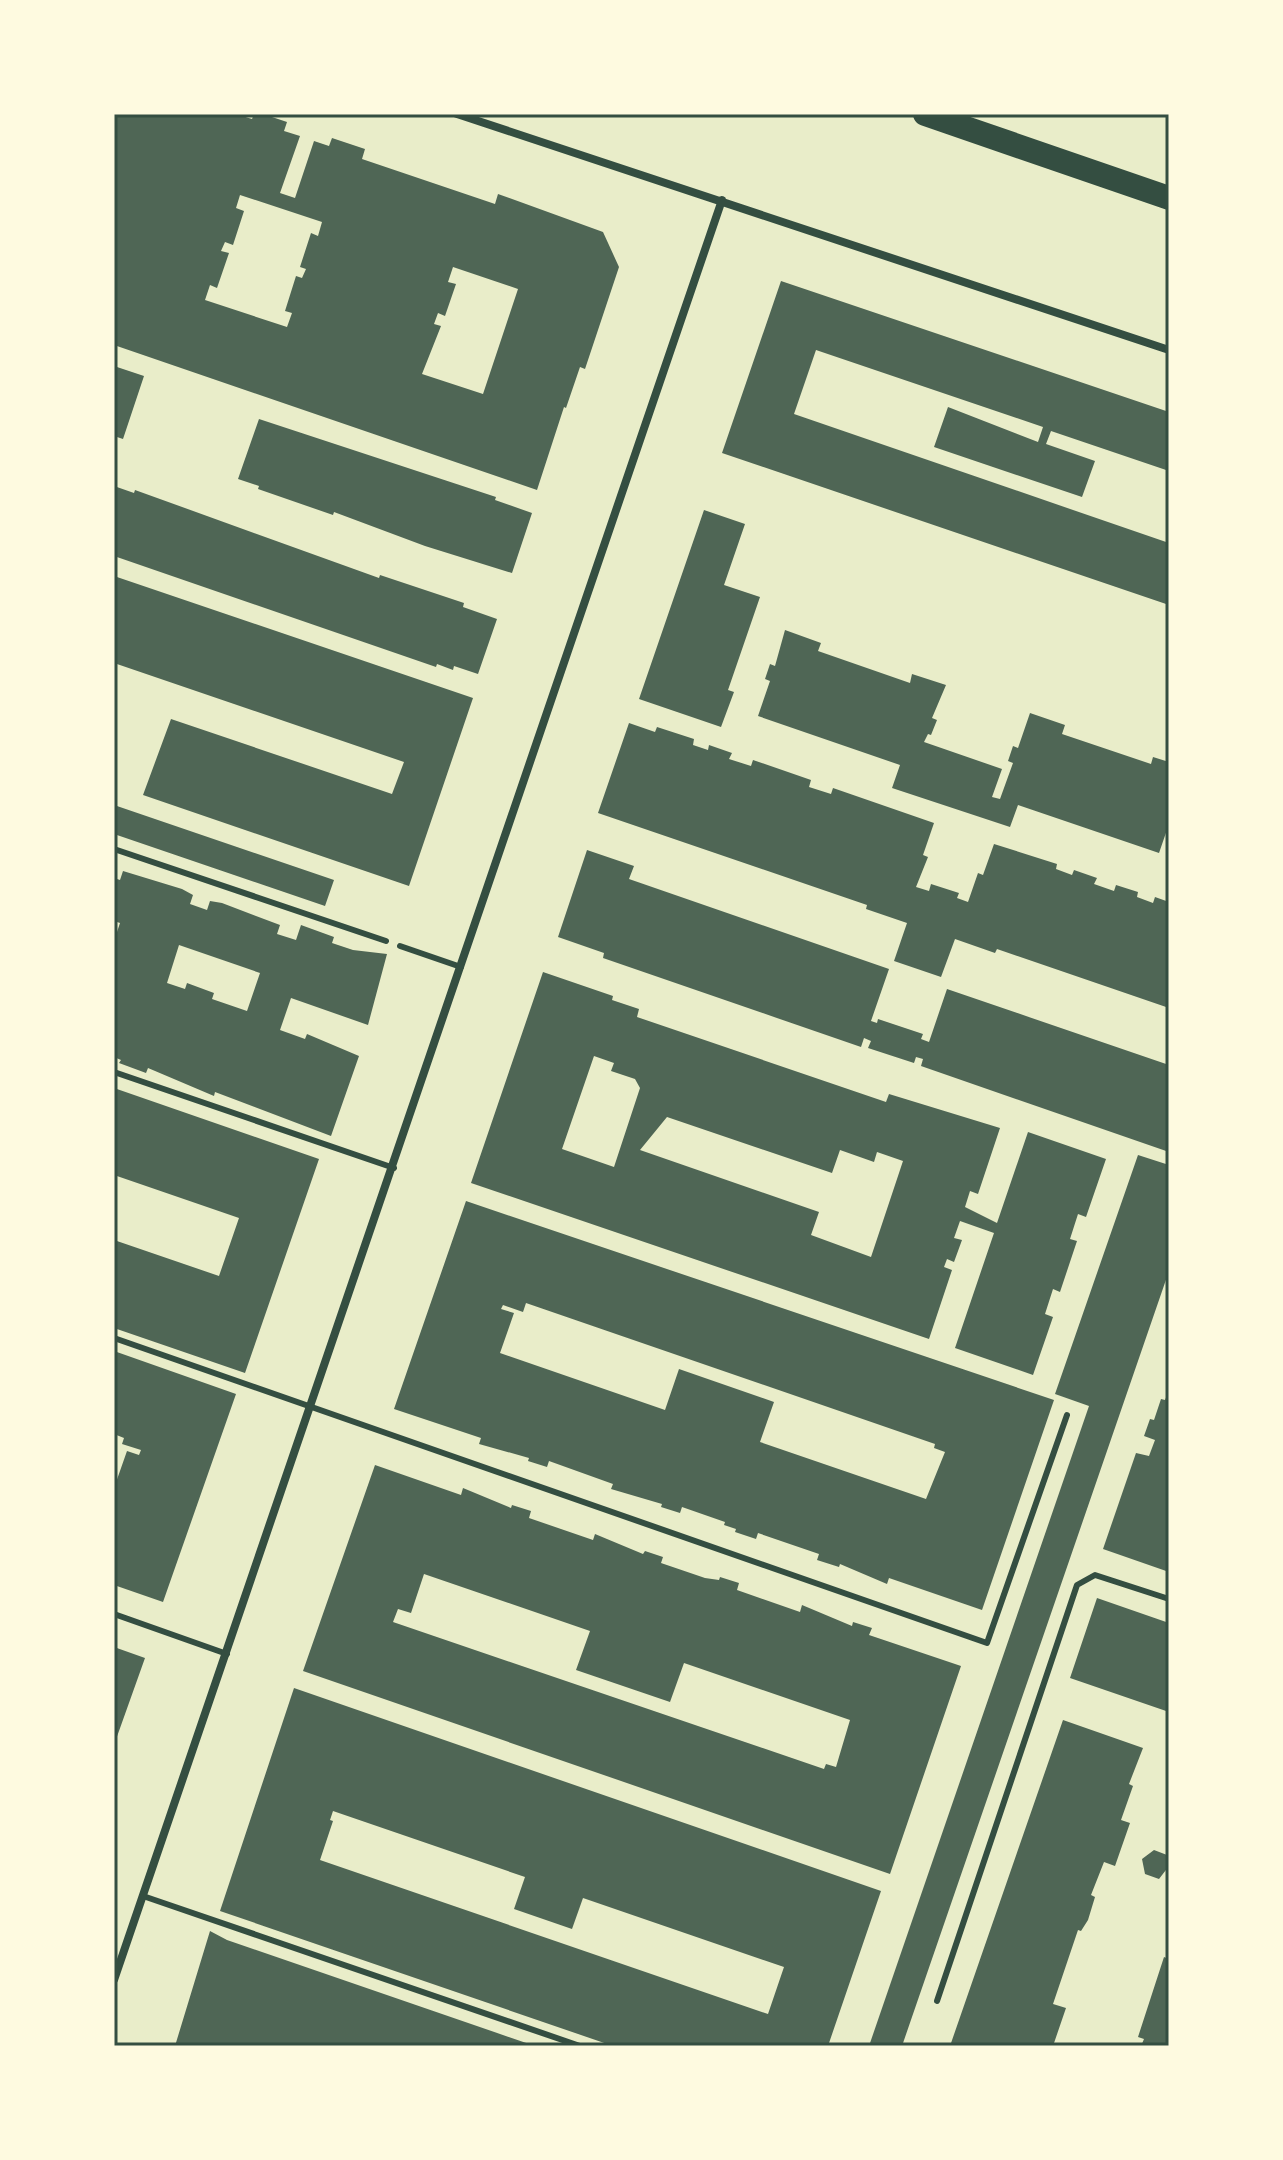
<svg xmlns="http://www.w3.org/2000/svg" width="1283" height="2160" font-family="Raleway,sans-serif">
<style>
.building{fill:#4f6655;fill-rule:evenodd}
.lines{fill:none;stroke-linecap:round;stroke-linejoin:round}
.service{stroke:#344e41;stroke-width:6}
.minor{stroke:#344e41;stroke-width:8}
.motorway{stroke:#344e41;stroke-width:24}
.neatline{fill:none;stroke:#344e41;stroke-width:3}
</style>
<rect width="100%" height="100%" fill="#e9edc9"/>
<!-- building -->
<path class="building" d="M114 114H236L252 119 254 114H263L287 122 284 131 300 136 280 193 295 198 314 141 329 146 332 138 365 149 362 159 495 204 498 194 603 232 619 267 585 369 580 367 566 408 564 407 537 490 114 345ZM240 195 322 222 318 236 311 233 300 267 306 269 302 278 296 276 285 311 292 313 287 327 205 300 210 285 217 288 229 253 221 251 225 242 233 245 244 211 236 208ZM453 267 518 289 483 394 422 374 441 326 434 324 438 313 445 316 456 284 448 282Z
M781 281 1169 412V471L1051 431 1046 444 1095 461 1082 497 934 447 948 407 1038 442 1043 427 816 350 794 414 1169 543V605L722 453Z
M114 366 144 376 123 439 114 436Z
M259 419 496 497 495 500 532 513 512 573 425 546 334 512 333 515 258 489 259 486 238 479Z
M114 486 134 493 135 490 379 578 380 575 464 603 463 607 497 619 478 674 454 666 453 670 437 664 436 667 114 556Z
M704 510 745 524 724 585 760 597 728 690 734 692 721 727 639 699Z
M114 576 473 698 409 886 143 795 171 719 392 794 404 762 114 663Z
M785 630 821 643 818 651 910 683 912 674 946 685 932 718 937 720 931 735 928 734 924 742 1002 769 992 797 1000 799 1013 763 1008 761 1013 746 1018 748 1030 713 1065 725 1062 734 1151 764 1153 757 1169 762V824L1159 853 1018 805 1010 827 892 788 900 765 758 716 770 681 765 679 770 664 775 666Z
M629 723 655 732 657 727 694 739 693 745 708 750 709 745 732 753 729 759 751 766 753 760 811 780 809 787 831 794 833 788 934 823 923 855 928 857 916 887 929 891 931 884 959 893 957 898 968 902 978 873 983 875 994 844 1057 864 1056 869 1072 875 1074 870 1097 878 1094 884 1114 891 1116 885 1138 892 1137 897 1153 903 1155 897 1169 902V1008L997 949 995 953 955 939 941 977 894 961 907 923 866 909 867 905 598 813Z
M114 805 334 880 325 906 114 834Z
M587 850 634 866 629 879 889 969 871 1021 877 1023 878 1019 923 1034 921 1039 929 1042 947 989 1169 1065V1152L921 1066 923 1059 916 1057 914 1063 868 1048 871 1041 864 1038 861 1047 603 958 604 953 558 937Z
M123 871 182 889 193 895 190 904 207 910 210 901 222 903 280 925 277 934 296 940 301 925 334 937 332 943 353 950 387 954 368 1025 291 998 280 1030 305 1039 307 1034 359 1056 331 1136 215 1092 214 1096 148 1068 146 1073 119 1063 121 1060 114 1057V941L120 923 114 921V878L120 880ZM179 945 260 973 247 1011 212 999 214 993 187 983 185 989 167 983Z
M543 972 613 996 612 1000 639 1009 637 1017 886 1102 889 1094 1000 1128 978 1194 970 1191 965 1207 997 1223 1028 1132 1106 1159 1086 1217 1078 1214 1070 1239 1077 1241 1060 1292 1053 1289 1045 1314 1053 1317 1033 1375 955 1348 994 1233 960 1221 954 1238 962 1240 954 1262 947 1259 944 1267 952 1270 929 1339 471 1183ZM594 1056 614 1063 611 1071 635 1079 640 1088 614 1167 562 1149ZM667 1117 832 1173 840 1150 874 1162 877 1152 903 1161 871 1257 811 1235 819 1212 640 1150Z
M114 1088 319 1159 245 1373 114 1328V1240L219 1276 239 1218 114 1175Z
M1138 1155 1169 1165V1271L902 2046H869L1089 1406 1055 1394Z
M466 1201 1054 1400 982 1610 889 1578 887 1584 840 1564 839 1567 817 1560 819 1554 758 1533 756 1539 735 1532 736 1529 724 1525 725 1522 682 1507 680 1513 661 1507 662 1504 611 1489 613 1484 549 1461 547 1467 528 1461 529 1458 479 1444 481 1438 394 1409ZM526 1303 935 1444 934 1448 945 1452 926 1499 760 1442 774 1402 679 1369 665 1410 500 1353 514 1313 501 1309 503 1305 523 1312Z
M114 1351 236 1394 163 1602 114 1585V1488L127 1451 139 1455 141 1450 122 1444 124 1438 114 1434Z
M1169 1390V1572L1103 1549 1136 1453 1149 1456 1155 1440 1144 1436 1150 1419 1154 1420 1161 1399 1165 1400Z
M375 1465 461 1495 463 1488 511 1508 512 1505 531 1511 529 1518 593 1540 595 1534 643 1554 645 1551 663 1557 661 1563 705 1578 719 1580 720 1577 739 1583 737 1590 800 1612 802 1605 852 1626 853 1622 872 1628 869 1635 961 1666 890 1874 303 1671ZM424 1574 590 1631 576 1670 670 1702 684 1663 850 1720 836 1767 826 1764 824 1769 393 1622 398 1609 411 1613Z
M1097 1598 1169 1623V1712L1070 1678Z
M114 1647 145 1658 114 1745Z
M294 1688 881 1891 828 2046H613L220 1911ZM333 1811 525 1877 514 1909 572 1929 583 1898 784 1967 768 2014 320 1860 333 1821 330 1820Z
M1063 1720 1143 1748 1129 1784 1133 1786 1121 1820 1130 1823 1115 1866 1104 1862 1091 1895 1095 1897 1088 1920 1081 1931 1078 1930 1053 2004 1066 2008 1053 2046H950Z
M1154 1850 1167 1855 1169 1866 1159 1879 1145 1874 1142 1859Z
M210 1931 227 1940 535 2046H175Z
M1164 1957 1169 1959V2046H1141L1144 2039 1138 2037Z"/>
<g class="lines">
<!-- service -->
<path class="service" d="M114 849 386 941
M400 946 461 967
M114 1072 394 1168
M114 1338 987 1643 1067 1415
M114 1614 227 1654
M143 1896 580 2046
M937 2001 1077 1585 1095 1575 1169 1599"/>
<!-- minor -->
<path class="minor" d="M457 114 1169 350
M114 1980 722 200"/>
<!-- motorway -->
<path class="motorway" d="M925 114 1169 198"/>
</g>
<!-- border -->
<rect width="1283" height="2160" fill="none" stroke="#fefae0" stroke-width="232"/>
<rect x="116" y="116" width="1051" height="1928" class="neatline"/>
</svg>
